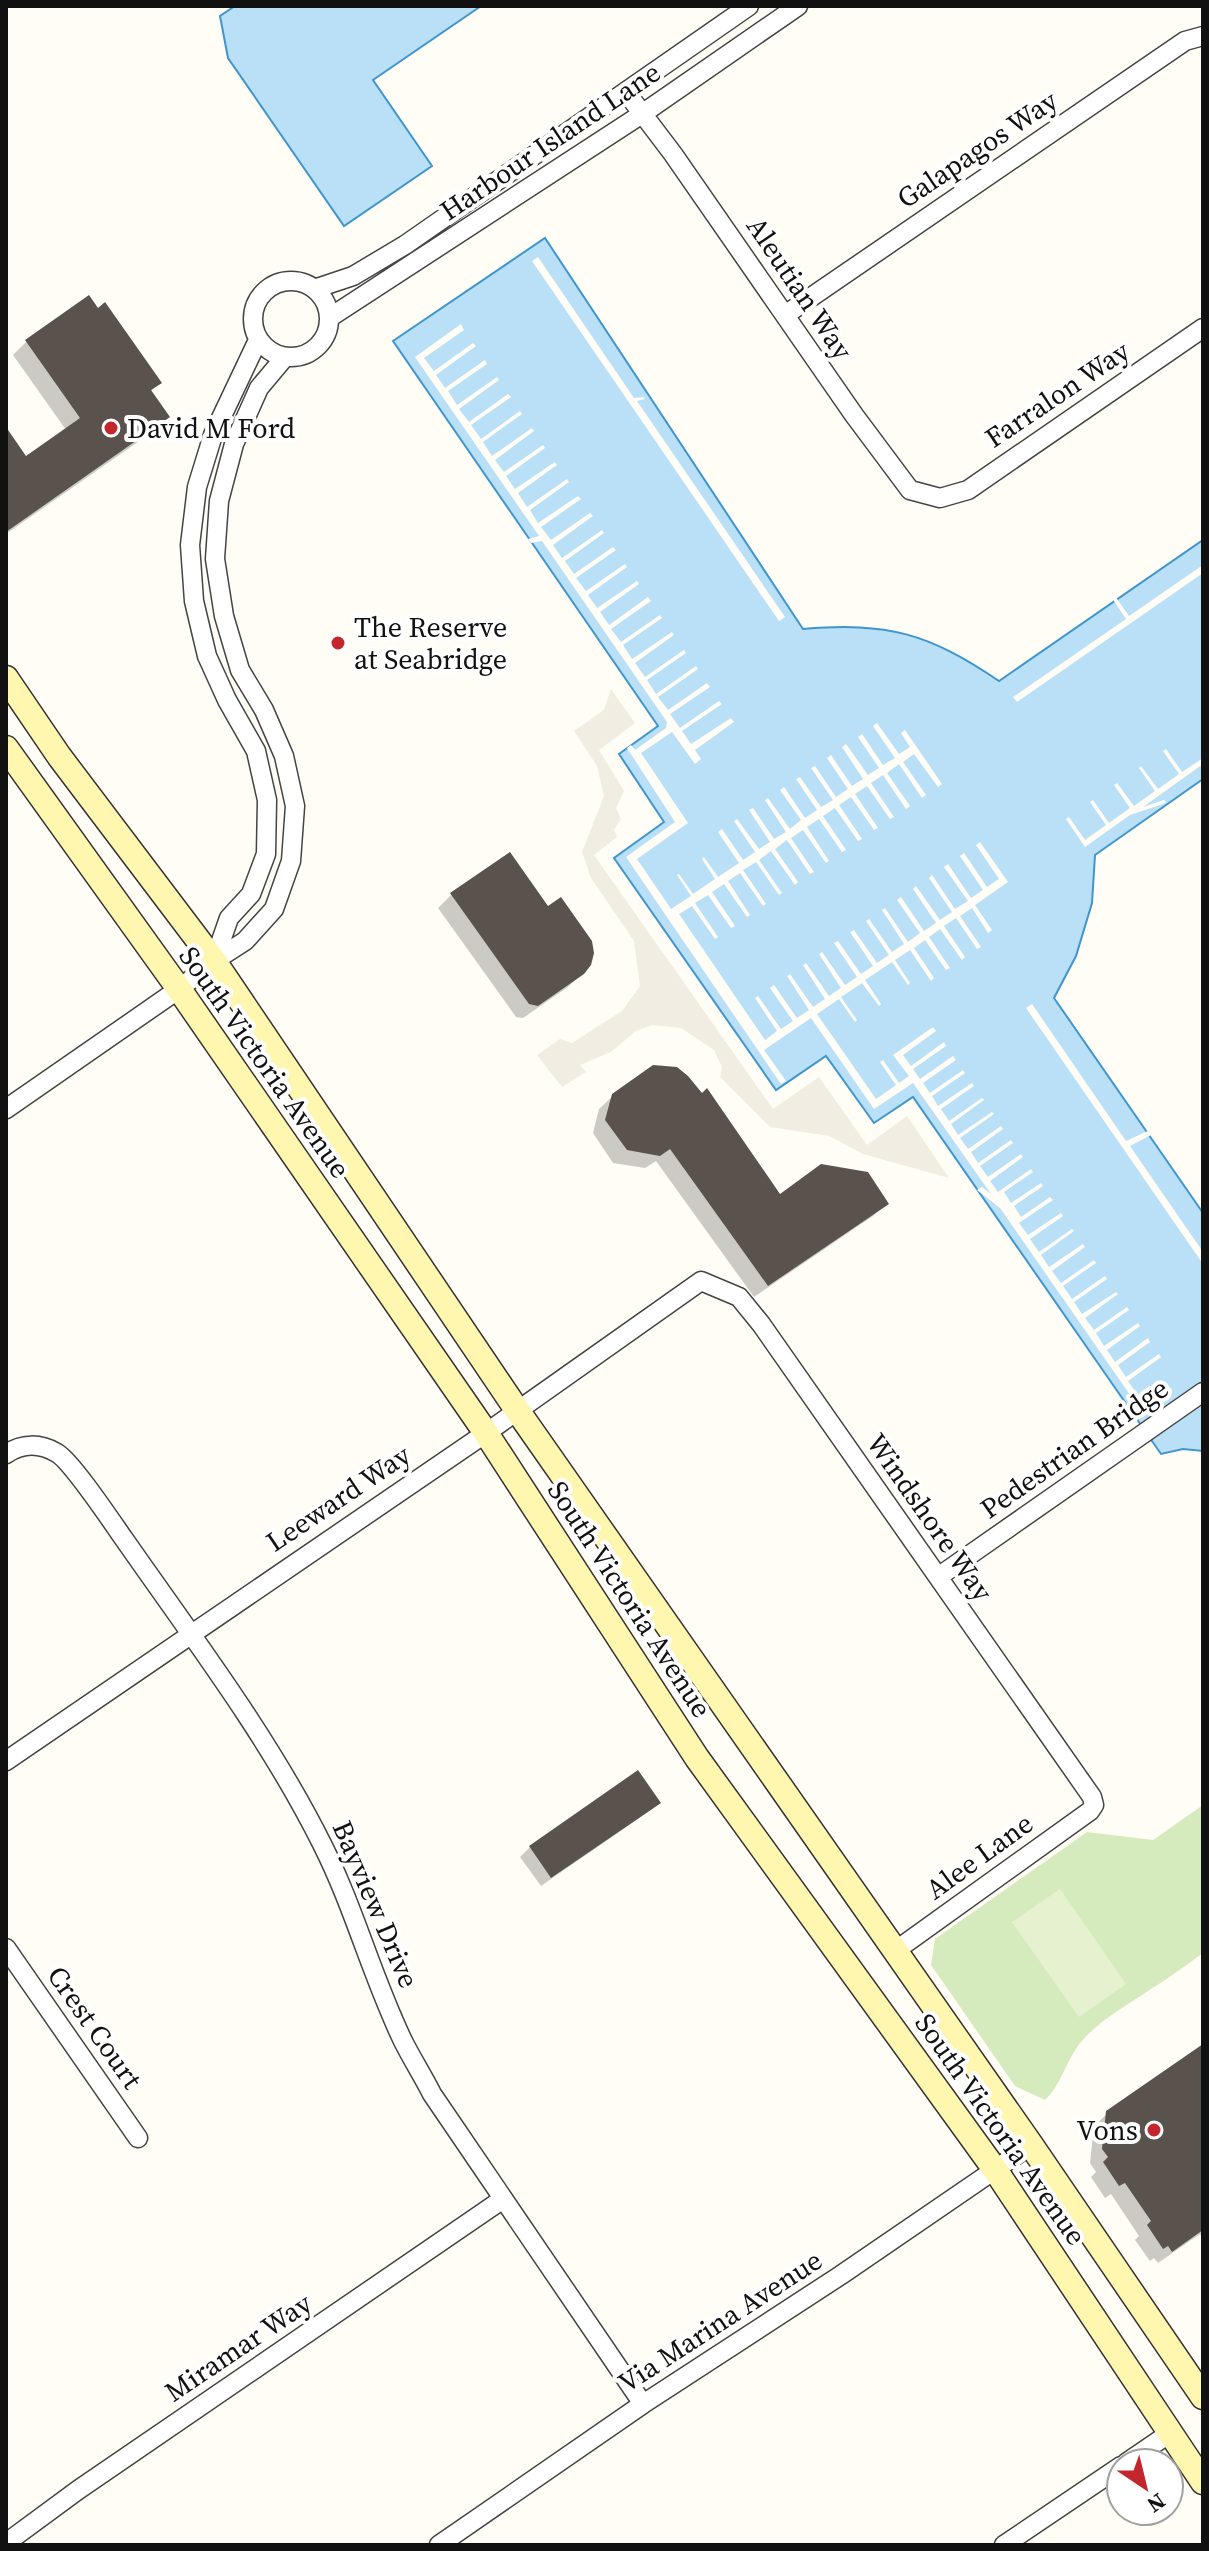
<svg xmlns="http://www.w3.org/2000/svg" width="1209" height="2551" font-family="'Source Serif 4',serif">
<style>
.green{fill:#d5ebbd}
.pitch{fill:#e6f2cf}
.plaza{fill:#f1ede2}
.water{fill:#b9e0f7;stroke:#3f96cf;stroke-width:2}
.pier{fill:#fffdf5}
.shadow{fill:#0003}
.building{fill:#5a524d}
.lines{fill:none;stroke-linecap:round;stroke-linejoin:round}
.street-casing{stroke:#444;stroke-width:21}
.secondary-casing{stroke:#333;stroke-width:27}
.street{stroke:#fff;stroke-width:18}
.secondary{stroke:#fff6b0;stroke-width:24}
.poi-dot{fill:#c4262e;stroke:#fff;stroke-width:3}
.labels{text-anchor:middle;stroke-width:8;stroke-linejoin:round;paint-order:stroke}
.street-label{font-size:28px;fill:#111;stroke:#fff}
.poi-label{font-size:28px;fill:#111;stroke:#fff;text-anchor:start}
</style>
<rect width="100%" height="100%" fill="#fffdf5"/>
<!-- green -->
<path class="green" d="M1203 1805V1953C1186 1965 1169 1978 1151 1989 1126 2006 1101 2019 1081 2042 1066 2060 1062 2084 1045 2100L1015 2086 931 1965 935 1939 1087 1832 1153 1840Z"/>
<!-- pitch -->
<path class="pitch" d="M1060 1889 1126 1984 1079 2017 1012 1922Z"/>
<!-- plaza -->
<path class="plaza" d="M611 689 635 723 599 750 624 791 616 808 621 819 614 830 617 837 594 855 773 1109 819 1077 867 1145 907 1116 949 1178 863 1154 829 1136 770 1127 720 1077 722 1067 714 1050 681 1028 652 1025 636 1031 611 1052 580 1065 586 1072 562 1087 537 1055 560 1039 572 1043 622 1011 640 986 634 941 591 878 582 852 604 796 597 766 574 731 604 710Z"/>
<!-- water -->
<path class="water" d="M235 6H481L373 80 432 166 344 226 228 58 220 16Z
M545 238 803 629C888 622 928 633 999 681L1203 540V779L1095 855 1092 903 1076 956 1054 998 1203 1213V1451L1183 1449 1161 1454 913 1097 874 1123 826 1056 776 1090 614 858 664 822 619 754 658 726 393 341Z"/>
<!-- pier -->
<path class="pier" d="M538 257 634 398 643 397 645 399 637 401 785 617 779 621 532 261Z
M461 324 464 330 424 358 434 371 473 343 476 346 436 375 445 388 485 360 487 364 448 391 457 405 497 377 499 380 459 409 469 422 508 394 511 397 471 425 481 439 520 411 522 414 483 442 492 456 532 428 534 431 495 460 504 472 543 445 545 448 506 476 515 489 555 462 557 465 518 493 527 507 567 479 569 482 530 510 538 523 578 496 581 499 541 527 551 540 590 513 593 516 553 545 562 558 602 530 604 533 565 561 574 574 613 547 616 550 576 578 586 591 625 564 627 567 588 595 597 608 637 581 639 584 600 612 609 625 648 597 651 601 611 629 621 642 660 615 662 618 623 645 632 659 672 632 674 635 635 663 645 677 684 650 686 653 647 680 656 694 696 666 698 669 658 697 668 710 707 683 710 687 670 714 680 728 719 701 722 704 682 731 691 744 731 718 734 722 695 750 701 759 695 764 672 732 641 753 688 823 637 859 671 909 691 896 677 875 679 874 693 894 715 879 702 859 704 857 718 877 739 863 718 832 722 829 743 860 755 852 734 821 737 819 759 849 770 842 749 810 753 808 774 839 786 832 765 800 768 798 790 829 801 820 780 790 784 787 805 818 817 810 796 779 800 777 821 807 833 800 811 768 815 766 836 797 848 789 827 758 831 755 852 786 863 779 842 747 846 744 868 775 879 768 858 737 862 734 883 765 895 758 873 726 877 723 899 754 910 747 901 733 905 730 942 784 938 787 914 754 903 762 926 795 922 798 899 764 887 773 910 806 906 809 883 775 871 783 894 817 890 819 867 786 855 794 878 828 874 830 851 797 839 805 862 839 858 841 835 808 823 816 846 850 842 852 819 819 807 827 829 861 826 863 803 830 791 838 814 872 810 874 787 840 775 849 798 882 795 885 771 851 759 860 782 893 779 895 756 862 743 870 766 904 763 906 740 873 728 881 750 915 747 917 724 884 712 892 735 926 731 928 708 895 695 903 718 937 715 939 692 906 679 914 765 1040 777 1031 755 998 758 996 781 1029 793 1021 770 988 774 985 797 1018 809 1010 787 976 790 974 813 1007 825 999 803 965 806 963 829 996 841 988 819 954 822 952 845 985 857 977 834 943 838 941 861 974 873 966 850 932 854 930 877 963 889 955 866 921 869 919 892 952 904 944 882 910 885 908 908 942 920 933 897 900 901 897 924 931 936 923 913 889 916 886 940 920 952 912 929 878 932 875 955 909 968 901 944 867 948 864 971 898 983 890 960 856 964 853 987 887 999 879 976 845 980 842 1008 882 975 905 992 930 988 933 972 908 960 916 981 947 977 949 956 918 944 926 965 957 962 960 940 929 929 937 950 968 946 970 925 940 914 948 934 978 931 981 910 950 895 960 910 983 908 985 892 962 865 980 881 1004 879 1006 862 983 841 997 857 1020 855 1022 839 999 817 1014 876 1099 896 1085 880 1062 883 1060 899 1083 909 1076 893 1055 933 1027 936 1031 903 1055 911 1066 944 1042 946 1046 913 1069 920 1079 953 1056 956 1060 923 1083 930 1093 963 1070 965 1073 932 1096 938 1106 972 1083 974 1086 941 1109 949 1121 982 1098 984 1100 951 1124 958 1135 992 1112 994 1114 960 1138 968 1149 1001 1126 1003 1129 971 1152 978 1163 1011 1140 1013 1143 980 1166 988 1177 1021 1154 1023 1157 990 1181 998 1192 1031 1169 1033 1172 1004 1192 1011 1203 1041 1183 1043 1186 1014 1206 1021 1217 1050 1197 1053 1200 1019 1223 1028 1235 1061 1213 1063 1216 1030 1239 1039 1252 1072 1229 1074 1231 1041 1255 1049 1267 1083 1244 1085 1247 1052 1271 1061 1283 1094 1260 1096 1263 1063 1286 1072 1299 1105 1276 1107 1279 1074 1302 1082 1314 1116 1292 1118 1294 1085 1318 1094 1330 1127 1307 1129 1310 1096 1333 1104 1346 1138 1323 1140 1326 1107 1350 1115 1362 1148 1338 1150 1342 1118 1365 1126 1377 1159 1354 1161 1357 1128 1381 1140 1398 1135 1402 1000 1208 977 1190 982 1187 991 1194 913 1083 874 1109 811 1018 764 1050 786 1081 781 1084 626 857 675 822 627 748 631 745 635 750 666 728 667 722 542 541 531 543 528 539 539 536 415 357Z
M1203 565V573L1017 702 1013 697 1126 619 1112 598 1115 596 1129 616Z
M1166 749 1182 772 1203 758V764L1143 807 1164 800 1166 802 1163 804 1130 815 1085 847 1066 819 1069 817 1085 840 1106 825 1090 802 1093 800 1109 823 1130 808 1114 785 1117 783 1134 806 1155 791 1139 768 1141 766 1158 789 1179 774 1163 751Z
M1032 1004 1126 1141 1150 1130 1153 1134 1130 1146 1203 1252V1264L1026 1008Z"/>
<!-- shadow -->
<path class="shadow" d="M89 298 159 383 150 392 168 417 155 430 6 534V430L26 458 66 430 13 355 26 342Z
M510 854 582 973 568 987 523 1018 516 1017 438 908 451 895Z
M613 1096 779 1197 886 1203 873 1216 754 1297 656 1161 645 1168 613 1163 593 1133 599 1109Z
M658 1802 648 1812 541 1886 520 1857 530 1847Z
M1203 2046V2239L1200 2234 1158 2263 1154 2258 1150 2261 1135 2240 1139 2236 1111 2194 1105 2198 1091 2177 1096 2172 1090 2163 1094 2126 1108 2113Z"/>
<!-- building -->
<path class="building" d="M89 295 98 308 105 302 162 383 151 390 170 417 6 532V427L26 456 80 418 25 340Z
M510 852 548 906 561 897 592 941 594 953 591 965 584 974 538 1006 529 1004 450 893Z
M653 1065 677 1067 688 1076 702 1093 707 1088 780 1194 821 1164 868 1172 889 1204 768 1286 670 1149 660 1156 627 1150 605 1120 612 1094Z
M638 1770 661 1803 551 1878 529 1846Z
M1203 2044V2230L1172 2252 1168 2246 1163 2249 1147 2225 1151 2221 1125 2183 1119 2186 1103 2162 1108 2157 1102 2149 1106 2111Z"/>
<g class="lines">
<defs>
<path id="street" d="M626 92 673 154 854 415 910 490 940 498 968 490 1203 328
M253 319a38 38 0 1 1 76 0a38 38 0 1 1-76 0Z
M314 289 353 276 405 245 749 6
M785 315 1185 41 1203 36
M329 318 642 114 798 6
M214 961 229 918 251 894 266 854 267 800 256 751 227 700 207 656 194 601 190 545 197 487 213 435 258 340
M6 1109 179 989 214 961 245 941 274 909 291 861 295 806 284 756 264 710 240 670 224 616 215 559 219 501 234 444 259 388 285 357
M6 1454C22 1443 40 1443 57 1453 72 1462 112 1522 124 1539 193 1638 268 1736 322 1844 354 1907 372 1977 403 2041 412 2059 423 2076 432 2094L643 2404
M938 1577 1203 1392
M6 1761 486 1433 701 1281 739 1297 761 1324 1092 1797 1094 1805 1090 1811 895 1951
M6 1948 138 2138
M1126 2463 1170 2433
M6 2543 78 2490 503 2199
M439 2545 643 2404 841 2275 1031 2145
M1004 2545 1121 2466"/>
<path id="secondary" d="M6 678 59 756 214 961 517 1410 1031 2145 1203 2397
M6 748 179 989 486 1433 697 1758 996 2171 1203 2482"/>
</defs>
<!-- street casing -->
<use href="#street" class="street-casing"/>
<!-- secondary casing -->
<use href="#secondary" class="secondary-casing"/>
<!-- street -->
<use href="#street" class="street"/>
<!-- secondary -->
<use href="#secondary" class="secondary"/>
</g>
<!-- markers -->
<g class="poi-dot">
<circle cx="111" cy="428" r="8"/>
<circle cx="338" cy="643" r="8"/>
<circle cx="1154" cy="2130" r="8"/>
</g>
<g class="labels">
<!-- street labels -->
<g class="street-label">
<text transform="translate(550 141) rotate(-34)" y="10">Harbour Island Lane</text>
<text transform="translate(977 149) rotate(-34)" y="10">Galapagos Way</text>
<text transform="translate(800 288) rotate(56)" y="10">Aleutian Way</text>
<text transform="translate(1057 394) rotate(-34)" y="10">Farralon Way</text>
<text transform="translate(265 1062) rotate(55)" y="10">South Victoria Avenue</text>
<text transform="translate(1074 1448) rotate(-35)" y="10">Pedestrian Bridge</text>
<text transform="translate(338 1498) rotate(-34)" y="10">Leeward Way</text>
<text transform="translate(930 1517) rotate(55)" y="10">Windshore Way</text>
<text transform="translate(630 1599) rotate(57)" y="10">South Victoria Avenue</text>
<text transform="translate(979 1856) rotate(-36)" y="10">Alee Lane</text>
<text transform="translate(376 1904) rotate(67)" y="10">Bayview Drive</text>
<text transform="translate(95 2027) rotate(55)" y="10">Crest Court</text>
<text transform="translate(1001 2129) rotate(55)" y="10">South Victoria Avenue</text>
<text transform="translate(720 2321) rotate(-33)" y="10">Via Marina Avenue</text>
<text transform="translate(238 2347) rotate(-34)" y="10">Miramar Way</text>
</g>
<!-- poi labels -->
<g class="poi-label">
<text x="127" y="438">David M Ford</text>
<text x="354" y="637">The Reserve<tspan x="354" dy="32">at Seabridge</tspan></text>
<text x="1138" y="2140" text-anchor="end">Vons</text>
</g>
</g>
<!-- border -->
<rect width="1209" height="2551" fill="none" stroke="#111111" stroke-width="16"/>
<!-- north arrow -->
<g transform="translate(1145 2487) rotate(145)"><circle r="38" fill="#ffffff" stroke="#a0a0a0" stroke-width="2"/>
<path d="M0-6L14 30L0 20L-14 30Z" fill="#c4262e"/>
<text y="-12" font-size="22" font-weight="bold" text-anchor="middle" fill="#111111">N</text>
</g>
</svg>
